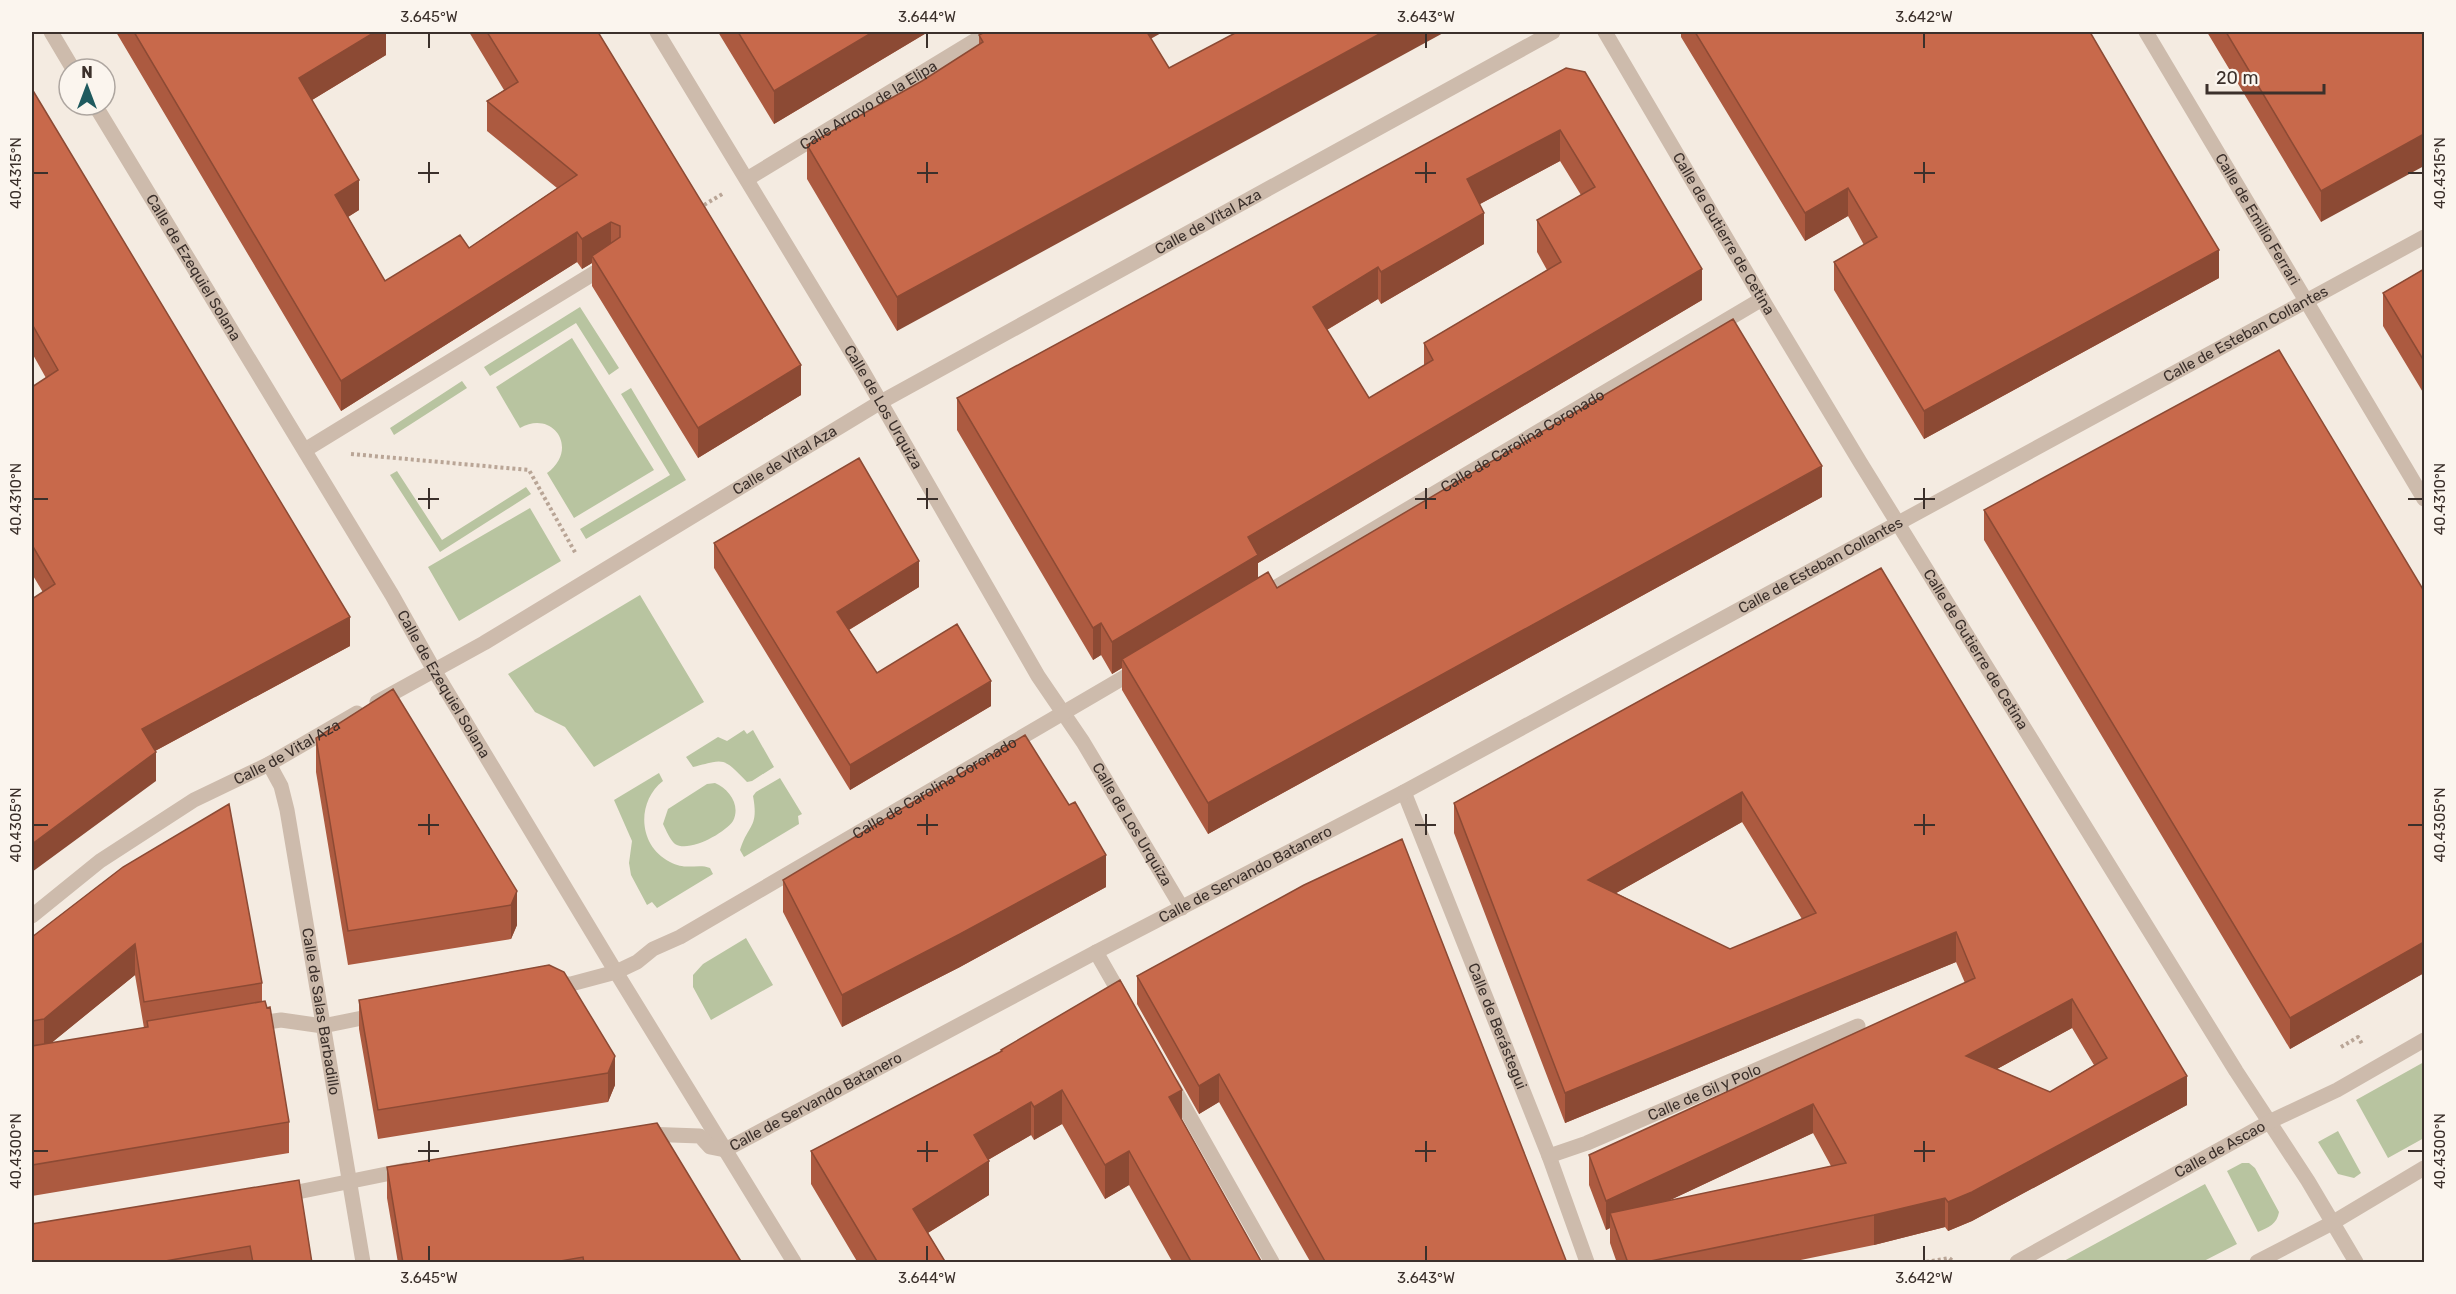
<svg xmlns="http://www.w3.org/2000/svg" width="2456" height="1294" font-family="Rubik,sans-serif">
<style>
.green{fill:#b8c4a0}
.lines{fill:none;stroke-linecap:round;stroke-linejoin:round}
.path{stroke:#b9a596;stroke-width:4;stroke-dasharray:3 3;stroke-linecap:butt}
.service{stroke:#cdbbac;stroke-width:15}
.minor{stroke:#cdbbac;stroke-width:15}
.tertiary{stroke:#cdbbac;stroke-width:15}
.wall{fill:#ac5a40;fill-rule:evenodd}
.shaded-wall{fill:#8c4a34}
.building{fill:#c8694b;stroke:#8c4a34;stroke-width:1.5;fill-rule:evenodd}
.ticks{fill:none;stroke:#3b302b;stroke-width:2}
.labels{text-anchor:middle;stroke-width:5;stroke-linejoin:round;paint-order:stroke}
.street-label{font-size:15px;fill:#3b302b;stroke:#fbf5ee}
.neatline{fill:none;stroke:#3b302b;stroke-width:2}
.ticks-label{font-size:15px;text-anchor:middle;fill:#3b302b}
</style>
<rect width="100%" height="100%" fill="#f4ebe1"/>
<!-- green -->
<path class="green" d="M580 307 619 368 609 375 576 323 490 376 484 367Z
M572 338 654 470 574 518 547 473C580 449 553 409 520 428L496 387Z
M462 381 467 388 394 435 390 428Z
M631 388 686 480 586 539 580 529 670 475 621 394Z
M397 471 442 540 526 487 531 494 440 552 390 475Z
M530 508 561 561 459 621 428 567Z
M640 595 704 702 594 767 565 727 535 712 508 674Z
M744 730 747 734 753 730 774 767 752 781 747 782C723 757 725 759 693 767L686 757 718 737 727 741Z
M659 773 663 781C636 802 638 846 670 862 686 871 698 863 710 868L713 874 657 908 652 902 647 905 631 875 629 863 632 841 614 800Z
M780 778 802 814 798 816 799 824 744 857 740 850C748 824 759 828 753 796L756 792Z
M715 783C729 789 741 805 733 821 725 833 689 853 675 844 670 840 666 830 663 824L668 809 707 784Z
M746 938 773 985 711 1020 693 987V975L703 964Z
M2424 1062V1138L2388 1158 2356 1100Z
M2338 1131 2361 1173 2354 1178 2338 1174 2318 1142Z
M2242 1163H2249L2255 1168 2279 1212C2277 1224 2269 1227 2258 1232L2227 1171Z
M2205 1184 2237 1244 2202 1262H2062Z"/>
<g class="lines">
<!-- path -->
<path class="path" d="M699 208 724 193
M351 454 529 470 576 554
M2341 1047 2358 1037 2362 1044
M1926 1262 1949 1258 1954 1262"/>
<!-- service -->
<path class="service" d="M305 450 609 264"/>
<!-- minor -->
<g class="minor">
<path d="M51 32 73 69"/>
<path id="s1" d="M657 32 862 370 1038 676 1083 742 1182 908"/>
<path id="s2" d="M1605 32 1762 299 1860 462 2236 1071 2308 1181 2356 1262"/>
<path id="s3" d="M2146 32 2424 499"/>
<path id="s4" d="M95 105 392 595 434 670 616 972 794 1262"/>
<path id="s5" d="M747 179 989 32"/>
<path id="s6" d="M1261 596 1762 299"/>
<path id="s7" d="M377 702 484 643 879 403 1553 32"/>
<path id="s8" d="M269 764 281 786 287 810 363 1262"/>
<path id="s9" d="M1404 792 1549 1156 1587 1262"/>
<path id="s10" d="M32 916 100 861 194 800 269 764 357 713"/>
<path d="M1096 952 1123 999"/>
<path id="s11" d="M552 984H571L616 972 637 962 653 949 680 937 1140 668"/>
<path d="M253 1024 281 1020 323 1026 377 1015"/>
<path d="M1172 1085 1272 1262"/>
<path id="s12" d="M644 1134 700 1136 710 1147 725 1150 1096 952 1404 792 2424 237"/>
<path id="s13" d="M1549 1156 1587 1143 1858 1026"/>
<path d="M283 1195 406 1170"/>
</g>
<!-- tertiary -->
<g class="tertiary">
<path id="s14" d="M2017 1262 2271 1121 2337 1090 2424 1040"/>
<path d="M2257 1262 2332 1223 2424 1168"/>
</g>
</g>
<!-- wall -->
<path class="wall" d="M116 32H386V55L312 100 359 210 348 217 385 281 469 248 557 188 487 131V101L504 90 469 32H598L801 395 698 458 592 286V263L582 269 577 262 341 411Z
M718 32H928L774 124Z
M1681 32H2090L2219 278 1924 439 1834 290V262L1864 245 1848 216 1805 241 1681 37Z
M2207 32H2424L2321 222Z
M979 35 1151 39 897 331 807 179V145L922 81 979 45Z
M1566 68 1702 300 1258 563V578L1277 588 1822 497 1208 834 1122 690V668L1112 674 1101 655 1093 660 957 430V398ZM1560 161 1581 195 1537 220V252L1547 270 1424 343V365L1369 398 1327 330 1378 299 1381 304 1484 244 1480 204Z
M32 89 350 646 155 751 156 781 32 574V387L46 378 32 353Z
M2424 269V394L2383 326V293Z
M1984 510 2424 591V973L2290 1049 1984 540Z
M714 543 919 587 849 630 877 673 991 706 850 790 714 568Z
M1881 568 2187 1105 1972 1221 1948 1231 1945 1227 1874 1245 1786 1263H1617L1610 1243V1228L1606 1230 1589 1185V1155L1965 983 1956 962 1565 1123 1454 833V803ZM1742 822 1802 919 1730 949 1616 893ZM2072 1028 2094 1065 2050 1092 1997 1069ZM1813 1133 1831 1166 1668 1201Z
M316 738 517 891V925L511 939 348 965 316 772Z
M123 867 262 983V1002L289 1122V1153L32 1196V937ZM135 975 144 1028 51 1043Z
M783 880 1106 887 960 967 842 1027 783 912Z
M549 965 615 1085 608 1102 378 1139 359 1029V1000Z
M1137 976 1567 1263H1311L1219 1102 1199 1114 1137 1004Z
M1001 1050 1182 1120 1262 1263H1173L1129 1185 1105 1199 1062 1124 1034 1140 1031 1135 988 1160 989 1195 928 1233 946 1263H858L811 1184V1151L1001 1052Z
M387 1167 742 1263H398L387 1198Z
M299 1180 312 1263H32Z"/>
<!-- shaded-wall -->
<path class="shaded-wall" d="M375 32H386V55L299 108V78Z
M873 32H928L774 124V91Z
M1136 32H1163L1136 47Z
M1383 32H1445L897 331V297Z
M1560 130V161L1467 211V179Z
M2424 134V166L2321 222V191Z
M359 180V210L335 225V195Z
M1848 188V216L1805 241V213Z
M1484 213V244L1381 304V272Z
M611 222V252L592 256V263L582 269V239Z
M577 232V262L341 411V381Z
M2219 250V278L1924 439V411Z
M1378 267V299L1313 338V307Z
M1702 269V300L1258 563V587L1122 659V668L1112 674V642L1248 537Z
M801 365V395L698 458V428Z
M1822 466V497L1208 834V803Z
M919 561V587L837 637V612Z
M350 617V646L142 758V729Z
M1101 623V655L1093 660V628Z
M991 681V706L850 790V765Z
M156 752V781L32 872V844Z
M1742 792V822L1588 909V880Z
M1106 855V887L960 967 842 1027V995Z
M517 891V925L511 939V905Z
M1956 932V962L1565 1123V1093Z
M2424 942V973L2290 1049V1018Z
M135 944V975L44 1049V1019Z
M2072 999V1028L1966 1086V1056Z
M615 1056V1085L608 1102V1073Z
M1219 1074V1102L1199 1114V1086Z
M2187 1076V1105L1972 1221 1948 1231V1202Z
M1062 1090V1124L1034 1140V1107Z
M1182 1090V1123L1169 1097Z
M1031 1102V1135L974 1168V1135Z
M1813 1104V1133L1615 1226 1610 1213V1228L1606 1230V1201Z
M1129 1151V1185L1105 1199V1165Z
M989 1161V1195L913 1242V1209Z
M1945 1198V1227L1874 1245V1215Z"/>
<!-- building -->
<path class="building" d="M134 32H375L299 78 359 180 335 195 385 281 460 235 469 248 577 175 487 101 518 82 487 32H598L801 365 698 428 592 256 620 237V226L611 222 582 239 577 232 341 381Z
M738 32H873L774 91Z
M985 32H1147L1169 68 1237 32H1383L897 297 807 145 922 81 983 42 979 35Z
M1695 32H2090L2159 150 2219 250 1924 411 1834 262 1877 237 1848 188 1805 213Z
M2226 32H2424V134L2321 191Z
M1566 68 1585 72 1702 269 1248 537 1258 555 1112 642 1101 623 1093 628 957 398ZM1560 130 1595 187 1537 220 1561 262 1424 343 1433 360 1369 398 1313 307 1378 267 1381 272 1484 213 1467 179Z
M32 89 350 617 142 729 156 752 32 844V599L55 584 32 545V387L58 370 32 324Z
M2424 269V361L2383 293Z
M1733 319 1822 466 1208 803 1122 659 1268 572 1277 588Z
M2279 350 2424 591V942L2290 1018 1984 510Z
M859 458 919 561 837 612 877 673 957 624 991 681 850 765 714 543Z
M1881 568 2187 1076 1972 1192 1948 1202 1945 1198 1874 1215 1641 1263H1628L1610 1213 1846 1163 1813 1104 1606 1201 1589 1155 1975 978 1956 932 1565 1093 1454 803ZM1742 792 1816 913 1730 949 1588 880ZM2072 999 2107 1058 2050 1092 1966 1056Z
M393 689 517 891 511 905 348 931 316 738Z
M1025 735 1069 805 1075 802 1106 855 960 934 842 995 783 880Z
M229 804 262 983 144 1002 135 944 44 1019 32 1021V937L123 867Z
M1402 839 1567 1263H1326L1219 1074 1199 1086 1137 976 1304 885Z
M549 965 564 972 615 1056 608 1073 378 1110 359 1000Z
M1120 980 1182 1090 1169 1097 1262 1263H1192L1129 1151 1105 1165 1062 1090 1034 1107 1031 1102 974 1135 989 1161 913 1209 946 1263H878L811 1151 1002 1051 1001 1050Z
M265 1001 267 1008 270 1007 289 1122 32 1165V1046L148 1027 147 1021Z
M657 1123 742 1263H584L583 1257 549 1263H403L387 1167Z
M299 1180 312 1263H253L250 1246 154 1263H32V1224Z"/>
<!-- ticks -->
<path class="ticks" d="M429 33V48M927 33V48M1426 33V48M1924 33V48M429 162V183M927 162V183M1426 162V183M1924 162V183M33 173H48M418 173H439M917 173H938M1415 173H1436M1914 173H1935M2408 173H2423M429 488V509M927 488V509M1426 488V509M1924 488V509M33 499H48M418 499H439M917 499H938M1415 499H1436M1914 499H1935M2408 499H2423M429 814V835M927 814V835M1426 814V835M1924 814V835M33 825H48M418 825H439M917 825H938M1415 825H1436M1914 825H1935M2408 825H2423M429 1141V1162M927 1141V1162M1426 1141V1162M1924 1141V1162M33 1151H48M418 1151H439M917 1151H938M1415 1151H1436M1914 1151H1935M2408 1151H2423M429 1246V1261M927 1246V1261M1426 1246V1261M1924 1246V1261"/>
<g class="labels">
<!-- street labels -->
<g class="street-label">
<text dy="5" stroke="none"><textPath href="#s5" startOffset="142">Calle Arroyo de la Elipa</textPath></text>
<text dy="5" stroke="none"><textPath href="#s3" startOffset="218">Calle de Emilio Ferrari</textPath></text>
<text dy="5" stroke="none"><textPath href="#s7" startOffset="960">Calle de Vital Aza</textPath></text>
<text dy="5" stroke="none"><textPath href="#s2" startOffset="234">Calle de Gutierre de Cetina</textPath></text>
<text dy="5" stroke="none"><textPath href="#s4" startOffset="190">Calle de Ezequiel Solana</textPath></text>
<text dy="5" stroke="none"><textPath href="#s12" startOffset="1812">Calle de Esteban Collantes</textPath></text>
<text dy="5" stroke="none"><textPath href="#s1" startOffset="438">Calle de Los Urquiza</textPath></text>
<text dy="5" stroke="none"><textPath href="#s6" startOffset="304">Calle de Carolina Coronado</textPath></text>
<text dy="5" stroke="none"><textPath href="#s7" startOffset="474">Calle de Vital Aza</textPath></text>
<text dy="5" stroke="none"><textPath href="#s12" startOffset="1328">Calle de Esteban Collantes</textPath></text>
<text dy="5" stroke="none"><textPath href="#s2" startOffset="720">Calle de Gutierre de Cetina</textPath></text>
<text dy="5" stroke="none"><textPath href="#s4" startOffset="676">Calle de Ezequiel Solana</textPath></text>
<text dy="5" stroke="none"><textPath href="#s10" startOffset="304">Calle de Vital Aza</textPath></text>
<text dy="5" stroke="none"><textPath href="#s11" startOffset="434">Calle de Carolina Coronado</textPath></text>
<text dy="5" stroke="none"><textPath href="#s1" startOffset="924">Calle de Los Urquiza</textPath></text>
<text dy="5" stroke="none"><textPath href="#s12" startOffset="675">Calle de Servando Batanero</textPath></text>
<text dy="5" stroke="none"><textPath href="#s8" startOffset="254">Calle de Salas Barbadillo</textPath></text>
<text dy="5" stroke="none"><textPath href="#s9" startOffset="252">Calle de Berástegui</textPath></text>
<text dy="5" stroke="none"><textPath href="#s13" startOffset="168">Calle de Gil y Polo</textPath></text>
<text dy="5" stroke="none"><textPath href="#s12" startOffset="189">Calle de Servando Batanero</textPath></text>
<text dy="5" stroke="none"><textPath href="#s14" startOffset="232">Calle de Ascao</textPath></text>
</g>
</g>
<!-- border -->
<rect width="2456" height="1294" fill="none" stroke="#fbf5ee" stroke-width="66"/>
<!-- north arrow -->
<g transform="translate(87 87)"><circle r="28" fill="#fbf5ee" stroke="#aea6a0" stroke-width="1.5"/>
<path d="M0-4.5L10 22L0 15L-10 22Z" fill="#1f5a5e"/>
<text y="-9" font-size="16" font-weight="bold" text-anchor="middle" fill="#3b302b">N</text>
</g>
<!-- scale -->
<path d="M2207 84v9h117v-9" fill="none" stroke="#3b302b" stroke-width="3"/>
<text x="2216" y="84" font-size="18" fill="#3b302b" stroke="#fbf5ee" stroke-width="4.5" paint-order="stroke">20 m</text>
<rect x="33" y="33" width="2390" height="1228" class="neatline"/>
<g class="ticks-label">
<text x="429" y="22">3.645°W</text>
<text x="927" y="22">3.644°W</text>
<text x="1426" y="22">3.643°W</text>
<text x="1924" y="22">3.642°W</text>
<text transform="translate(16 173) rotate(-90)" y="5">40.4315°N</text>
<text transform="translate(2440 173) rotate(-90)" y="5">40.4315°N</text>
<text transform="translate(16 499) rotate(-90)" y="5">40.4310°N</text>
<text transform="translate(2440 499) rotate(-90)" y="5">40.4310°N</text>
<text transform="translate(16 825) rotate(-90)" y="5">40.4305°N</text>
<text transform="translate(2440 825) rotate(-90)" y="5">40.4305°N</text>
<text transform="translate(16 1151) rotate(-90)" y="5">40.4300°N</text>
<text transform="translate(2440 1151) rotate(-90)" y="5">40.4300°N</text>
<text x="429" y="1283">3.645°W</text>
<text x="927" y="1283">3.644°W</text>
<text x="1426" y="1283">3.643°W</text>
<text x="1924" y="1283">3.642°W</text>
</g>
</svg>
